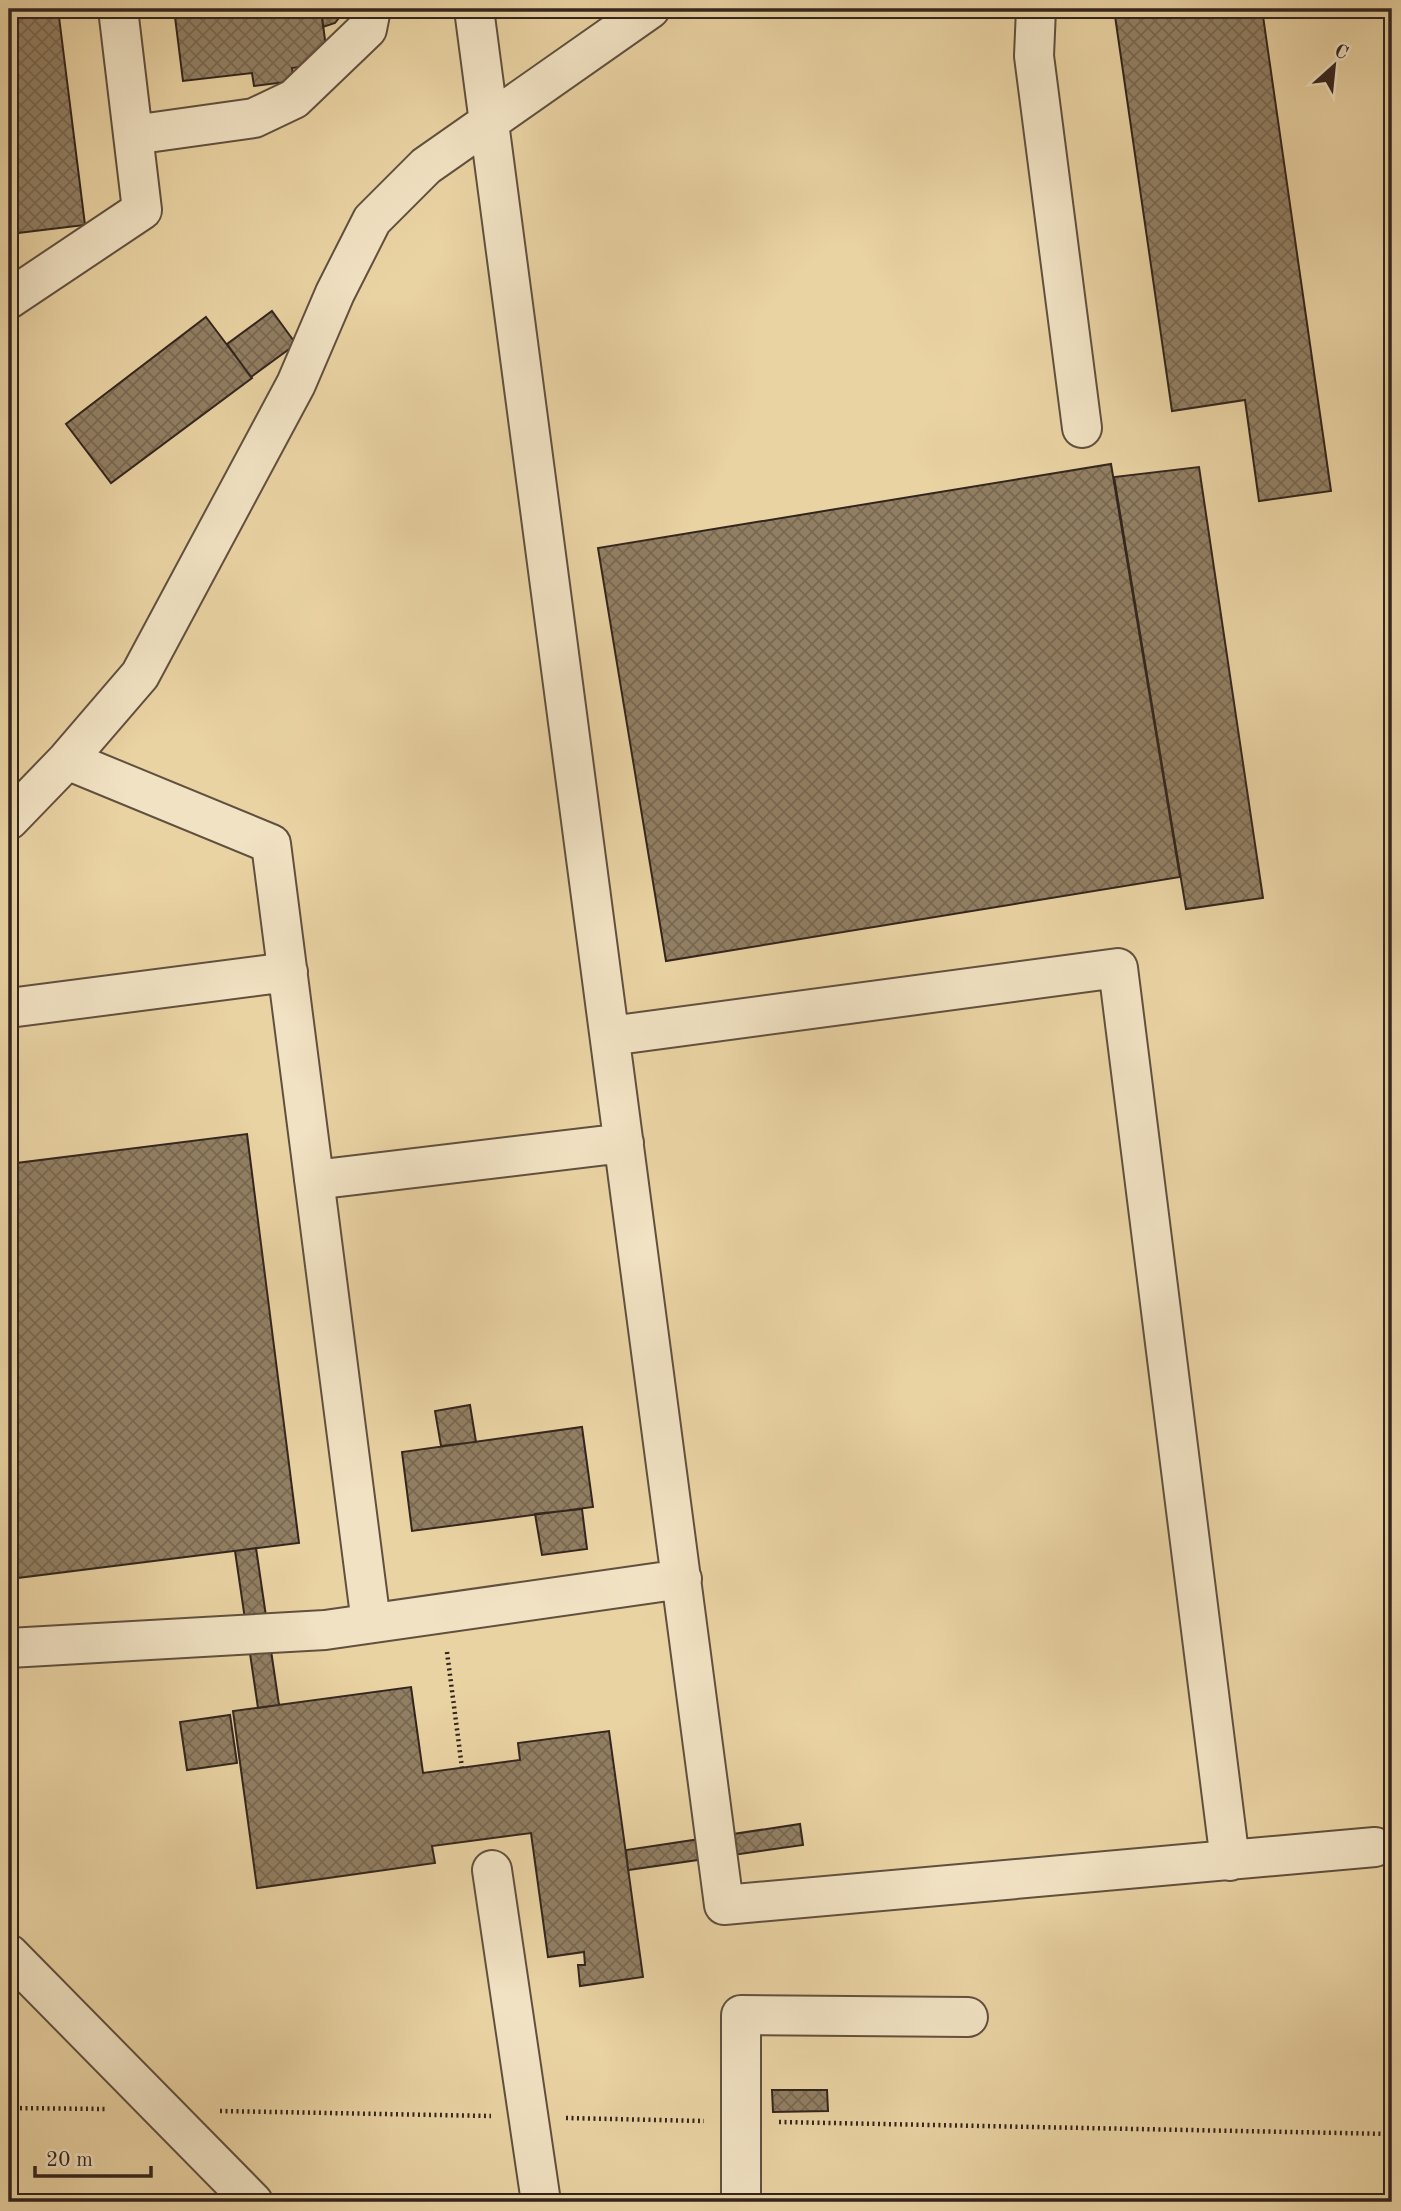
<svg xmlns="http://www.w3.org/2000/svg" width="1401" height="2211" font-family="'Old Standard TT',serif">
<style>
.building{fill:url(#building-cross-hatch);stroke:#33251e;stroke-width:2}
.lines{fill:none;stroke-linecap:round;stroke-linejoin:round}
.minor-casing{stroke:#61503f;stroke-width:42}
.path{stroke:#33251e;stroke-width:4.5;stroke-dasharray:2 3.5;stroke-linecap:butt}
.minor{stroke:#f1e2c3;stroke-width:38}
</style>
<defs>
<pattern id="building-cross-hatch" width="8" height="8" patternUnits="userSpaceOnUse" patternTransform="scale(1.75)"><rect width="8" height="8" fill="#927f63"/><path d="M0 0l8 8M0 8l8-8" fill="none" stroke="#786851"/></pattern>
</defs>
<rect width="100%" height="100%" fill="#ead3a3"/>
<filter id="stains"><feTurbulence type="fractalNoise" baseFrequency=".00286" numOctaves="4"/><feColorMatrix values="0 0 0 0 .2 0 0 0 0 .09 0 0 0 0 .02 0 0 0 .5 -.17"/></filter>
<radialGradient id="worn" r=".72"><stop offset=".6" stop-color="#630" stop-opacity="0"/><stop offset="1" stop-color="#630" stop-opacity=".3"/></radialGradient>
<!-- building -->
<path class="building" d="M9 9H58L85 225 9 234Z
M174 9H321L328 63 292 68 294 81 254 86 252 73 183 81Z
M321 9H346L335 23 323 27Z
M591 9H609L597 17Z
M1114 9H1262L1331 491 1259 501 1245 400 1172 411Z
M272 311 296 344 251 377 227 344Z
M206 317 252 378 111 483 66 424Z
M1111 464 1180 877 666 961 598 548Z
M1199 467 1263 898 1186 909 1114 477Z
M247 1134 299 1543 9 1579V1164Z
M470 1405 476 1442 441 1446 435 1411Z
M582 1427 593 1507 412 1531 402 1452Z
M582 1509 587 1549 542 1555 535 1514Z
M256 1548 279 1705 258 1708 235 1551Z
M411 1687 423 1773 520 1760 518 1743 609 1731 643 1977 580 1986 578 1965H585L584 1952 548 1957 531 1833 432 1846 435 1863 257 1888 233 1711Z
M230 1715 237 1763 187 1770 180 1722Z
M800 1824 803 1845 628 1870 626 1850Z
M772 2090H827L828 2111 773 2112Z"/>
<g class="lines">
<defs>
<path id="minor" d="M474 9 724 1905 1375 1847
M1036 9 1034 56 1082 428
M133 135 254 118 294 99 367 29 371 9
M9 299 142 210 118 9
M67 760 271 844 371 1623
M9 820 67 760 140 675 296 384 335 293 372 220 426 166 650 9
M9 1008 288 972
M610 1036 1118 968 1230 1861
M314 1180 624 1143
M9 1648 325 1630 682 1579
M492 1870 541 2202
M9 1954 253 2202
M741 2202V2015L968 2017"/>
</defs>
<!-- minor casing -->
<use href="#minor" class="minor-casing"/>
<!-- path -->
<path class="path" d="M447 1652 462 1768
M9 2108 106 2109
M220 2111 491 2116
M566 2118 704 2121
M779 2122 1392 2134"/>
<!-- minor -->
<use href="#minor" class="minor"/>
</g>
<!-- margin -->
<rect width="1401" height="2211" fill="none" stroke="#ead3a3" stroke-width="35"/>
<rect x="10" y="10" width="1380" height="2190" fill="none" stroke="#33251e" stroke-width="3.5"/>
<rect x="18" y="18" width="1366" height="2176" fill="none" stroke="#33251e" stroke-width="2"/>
<!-- north arrow -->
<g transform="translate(1334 66) rotate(27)" stroke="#f1e2c3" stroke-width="5" paint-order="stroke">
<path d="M0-5L12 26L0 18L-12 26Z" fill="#33251e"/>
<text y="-10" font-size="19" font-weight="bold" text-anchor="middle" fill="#33251e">С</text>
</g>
<!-- scale -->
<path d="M35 2166v10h116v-10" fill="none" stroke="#33251e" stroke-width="3.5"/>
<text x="46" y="2166" font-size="21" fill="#33251e" stroke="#f1e2c3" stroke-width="5" paint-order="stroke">20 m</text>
<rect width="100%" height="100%" filter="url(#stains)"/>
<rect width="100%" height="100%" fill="url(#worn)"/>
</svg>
